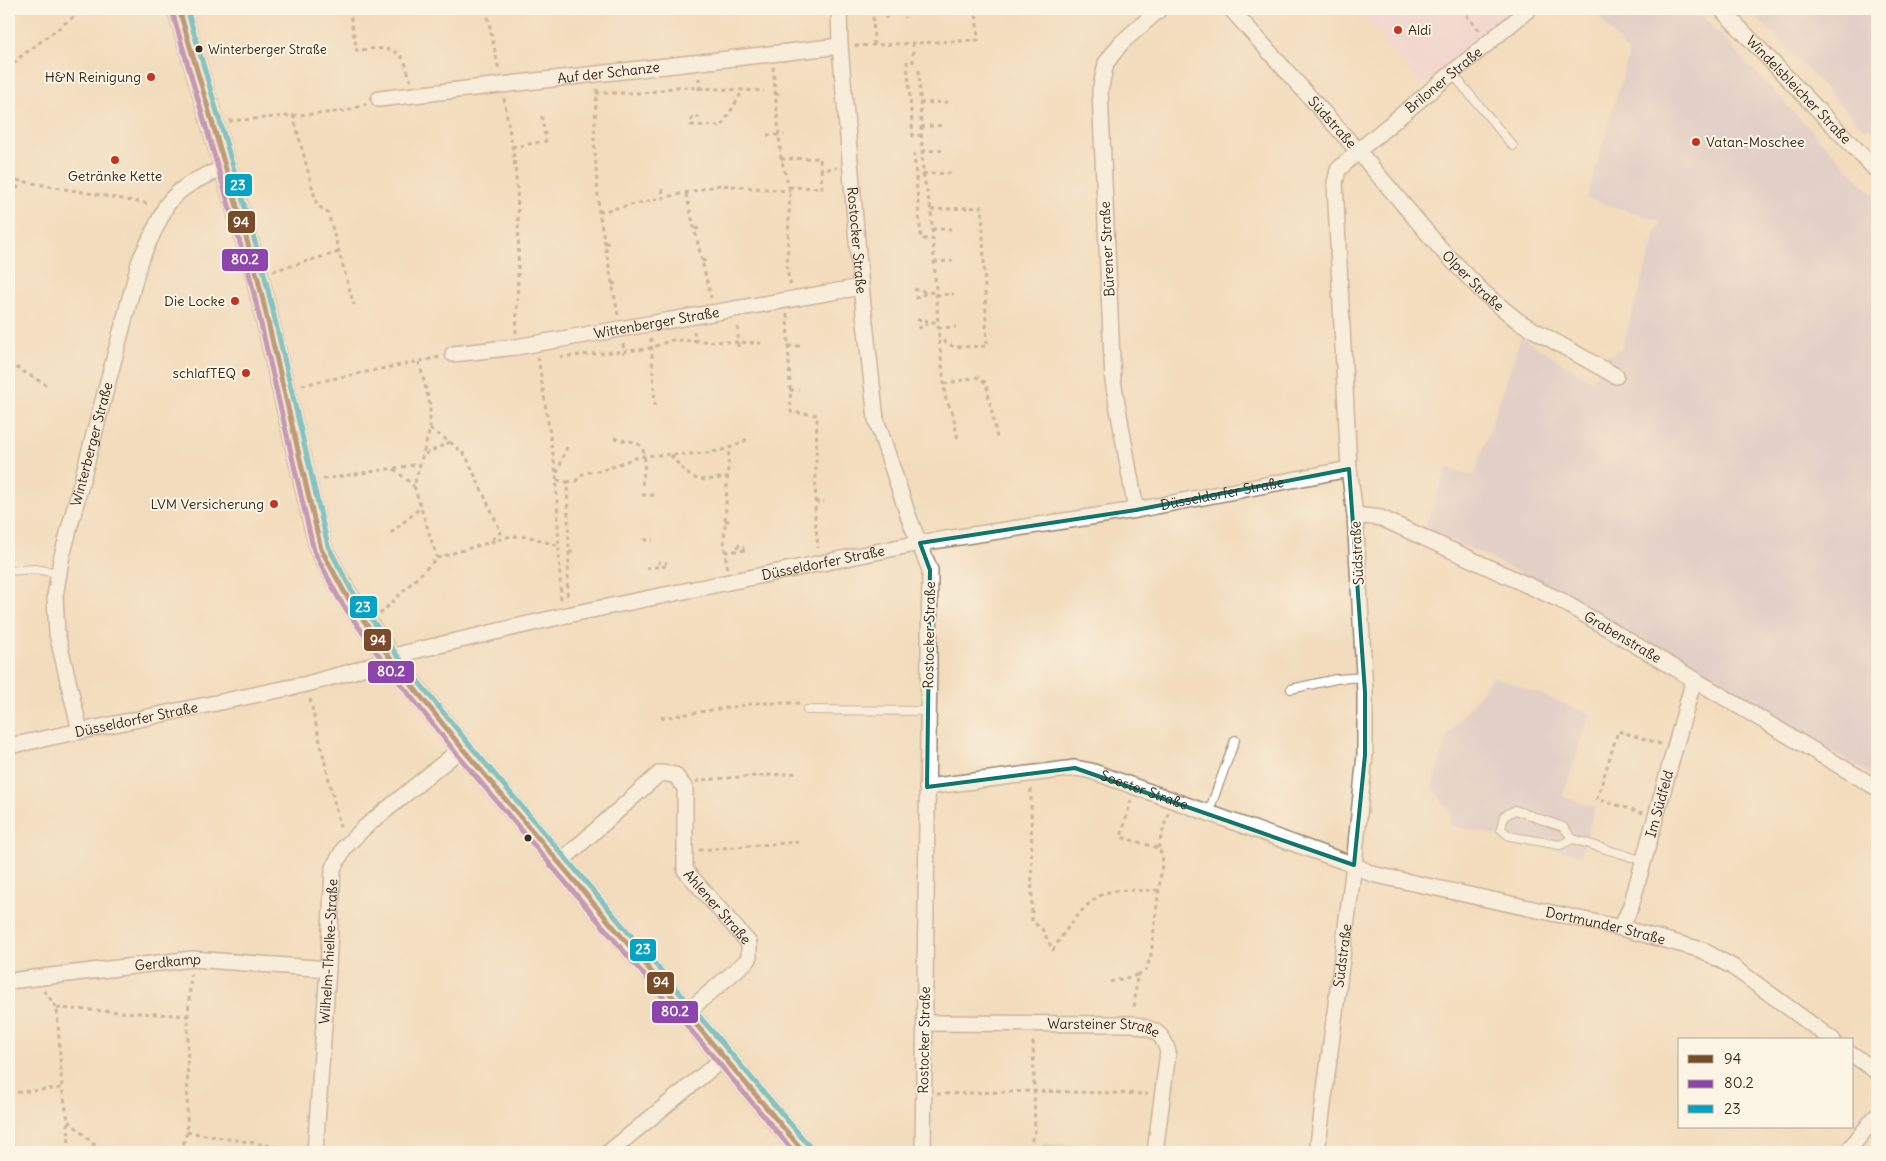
<svg xmlns="http://www.w3.org/2000/svg" width="1886" height="1161" font-family="Delius,sans-serif">
<style>
.built{fill:#f1d0e4}
.industrial{fill:#cebed1}
.green{fill:#89c77e;stroke:#62784e}
.lines{fill:none;stroke-linecap:round;stroke-linejoin:round}
.lane-casing{stroke:#96836e;stroke-width:10}
.street-casing{stroke:#96836e;stroke-width:18}
.secondary-casing{stroke:#96836e;stroke-width:25}
.path{stroke:#96836e;stroke-width:3;stroke-dasharray:4 4;stroke-linecap:butt}
.lane{stroke:#fff;stroke-width:8}
.street{stroke:#fff;stroke-width:15}
.secondary{stroke:#fff;stroke-width:22}
.bus-1-casing{stroke:#fcf5e5;stroke-width:9}
.bus-2-casing{stroke:#fcf5e5;stroke-width:9}
.bus-3-casing{stroke:#fcf5e5;stroke-width:9}
.bus-1{stroke:#7a4b2a;stroke-width:5}
.bus-2{stroke:#8e44ad;stroke-width:5}
.bus-3{stroke:#03a3c5;stroke-width:5}
.marked{fill:none;stroke:#0f766e;stroke-width:4;stroke-linejoin:round}
.poi-dot{fill:#c8321e;stroke:#fcf5e5;stroke-width:2}
.bus-dot{fill:#3b2a1e;stroke:#fcf5e5;stroke-width:2}
.labels{text-anchor:middle;stroke-width:4;stroke-linejoin:round;paint-order:stroke}
.bus-label{font-size:13px;fill:#3b2a1e;stroke:#fcf5e5;text-anchor:start}
.poi-label{font-size:14px;fill:#3b2a1e;stroke:#fcf5e5;text-anchor:end}
.street-label{font-size:14px;fill:#3b2a1e;stroke:#fcf5e5}
.line-badge{stroke:#fcf5e5;stroke-width:2}
.badge-label{font-size:14px;text-anchor:middle;font-weight:bold;fill:#fff}
</style>
<rect width="100%" height="100%" fill="#fcf5e5"/>
<filter id="ink" filterUnits="userSpaceOnUse"><feTurbulence type="fractalNoise" baseFrequency=".02" numOctaves="2"/><feDisplacementMap in="SourceGraphic" scale="10" xChannelSelector="R" yChannelSelector="G"/><feConvolveMatrix kernelMatrix="1 2 1 2 8 2 1 2 1" color-interpolation-filters="sRGB"/></filter>
<filter id="wash" filterUnits="userSpaceOnUse"><feTurbulence type="fractalNoise" baseFrequency=".0096" numOctaves="4" result="noise"/><feDisplacementMap in="SourceGraphic" scale="20" xChannelSelector="R" yChannelSelector="G"/><feGaussianBlur stdDeviation="1.12" result="paint"/><feColorMatrix in="noise" values="0 0 0 0 0 0 0 0 0 0 0 0 0 0 0 0 0 1.4 0 .05"/><feComposite in="paint" operator="in"/></filter>
<g filter="url(#wash)">
<rect width="100%" height="100%" fill="#f2dcbd"/>
<!-- built -->
<path class="built" d="M1359 9H1513L1421 85Z"/>
<!-- industrial -->
<path class="industrial" d="M1593 9H1695L1877 199V778L1560 591 1425 528 1447 467 1474 476 1521 337 1592 381 1606 356 1621 350 1660 221 1587 198 1629 54Z
M1749 9H1877V131L1862 127Z
M1493 676 1590 714 1563 796 1595 807 1581 855 1449 825 1452 814 1432 786 1447 736Z"/>
<!-- green -->
<path class="green" d="M1044 1145 1114 1147V1152H1043Z"/>
</g>
<g filter="url(#ink)">
<g class="lines">
<defs>
<path id="lane" d="M1452 73 1513 146
M9 571 34 569 59 573
M1291 689 1336 679 1365 677
M807 710 928 711
M1208 814 1235 740
M1573 839 1563 827 1515 810 1504 816 1501 829 1509 836 1560 845 1573 839 1644 861"/>
<g id="street">
<path id="s1" d="M839 9 840 46 861 287 876 419 909 518 930 570 923 1152"/>
<path id="s2" d="M1231 9 1358 151 1441 249 1484 293 1518 321 1616 376"/>
<path id="s3" d="M1721 9 1877 171"/>
<path id="s4" d="M379 99 840 46"/>
<path id="s5" d="M453 354 516 347 861 287"/>
<path d="M1136 510 1113 381 1100 91 1106 63 1121 43 1160 9"/>
<path id="s6" d="M1355 515 1381 518 1560 600 1877 788"/>
<path id="s7" d="M80 731 57 634 55 596 61 560 140 260 166 206C180 186 203 175 227 168"/>
<path id="s8" d="M9 746 307 684 354 671 405 653 567 615 920 543 1136 510 1349 469"/>
<path id="s9" d="M927 787 1075 768 1091 771 1354 865 1372 874 1621 928 1702 950 1733 967 1833 1040"/>
<path id="s10" d="M559 863 660 773 675 775 685 788V870L749 943V959L686 1013"/>
<path id="s11" d="M1621 928 1631 906 1694 679"/>
<path id="s12" d="M9 981 192 959 328 969"/>
<path id="s13" d="M925 1023 1133 1024C1153 1030 1162 1030 1168 1052L1155 1152"/>
<path d="M1852 1054 1877 1072"/>
<path id="s14" d="M315 1152 328 969 333 868 345 847 364 828 462 748"/>
<path d="M609 1152 724 1058"/>
<path id="s15" d="M1317 1152 1354 865 1365 755V692L1355 515 1349 469 1335 183 1338 170 1358 151 1529 9"/>
<path d="M1847 1152 1877 1115"/>
</g>
<path id="secondary" d="M179 9 257 275 316 529 321 549 346 595 390 658 462 748 804 1152"/>
</defs>
<!-- lane casing -->
<use href="#lane" class="lane-casing"/>
<!-- street casing -->
<use href="#street" class="street-casing"/>
<!-- secondary casing -->
<use href="#secondary" class="secondary-casing"/>
<!-- path -->
<path class="path" d="M349 9 357 51C371 48 393 45 403 59 407 65 408 75 411 82
M486 9 499 70
M873 9 874 45
M886 9V19
M905 9V18
M916 9V17
M933 9V16
M947 9V16
M965 9V15
M1461 9 1480 31
M913 43V65
M855 46 978 40 976 9
M907 61 913 136 922 135
M773 67 781 158 790 191 787 271 791 286
M9 70 19 58 84 9
M919 70 923 174 931 210 939 339 946 401 952 410 958 440
M699 78V90
M597 89 594 137 599 212 618 315
M596 93H645L677 87 764 91
M775 94H781
M504 98C507 118 511 138 514 158 521 216 518 275 516 333
M920 103 948 102
M293 115 317 205 328 213 354 305
M699 116V117H692L691 125 722 126 743 90
M229 121 347 111 366 104
M921 127 945 125
M767 135H784
M512 147 546 141 541 112
M922 151 946 150
M914 153 921 239H933
M781 159 820 158 821 169 837 168
M923 174 952 173
M9 179 150 204
M789 187 822 188 821 169
M662 189 664 198
M686 194 711 298
M931 210 982 207 987 346 954 347 940 339
M9 212 20 180
M599 212 720 185 790 191
M695 229 700 228
M932 229H951
M605 243H610
M702 261 707 260
M934 262 953 261
M273 271 339 252
M612 284 619 283
M914 290 921 289 925 293
M936 295 954 294
M915 298 921 297 925 293 936 292
M787 314 791 412 817 415 815 517 818 548
M917 320 924 319 928 322
M918 328 924 327 928 322H938
M938 328 956 327
M694 331 695 344
M651 338 655 407
M623 344 624 354
M788 346H800
M738 347V323
M538 357 556 474 561 602
M560 357 647 349 672 340 761 343
M419 362 430 405V429L414 486 437 558
M9 363 46 385
M944 384 977 377 986 383 997 438
M302 385 440 357
M790 390H799
M430 429 450 442 466 456 501 532 490 541
M614 438C621 441 627 440 634 442 651 447 643 472 642 486
M425 454 450 442
M671 455C695 486 698 481 733 476
M394 469 414 486
M557 473 567 447
M323 479 421 464
M557 480 567 482 569 552 567 600
M567 482 576 481C583 470 592 473 603 470 617 466 632 457 646 456 680 452 718 459 747 439
M642 495H655
M815 502H824
M725 521H731
M391 533 420 508
M644 540H653
M739 544 738 547H744
M569 552H574
M725 552 745 550 744 547
M660 561 659 563H667
M646 568 667 566V563
M727 568 724 542 729 449
M380 614 437 558 511 536 530 537 559 546
M310 699 341 831
M661 718 758 703H799
M696 782 700 780 797 773
M1031 789 1032 921 1042 929 1053 950C1065 931 1086 898 1109 892 1120 889 1146 891 1159 890
M1131 800 1121 837 1158 848 1163 856 1151 955 1146 970 1137 975 1134 1010
M1643 813 1597 799 1618 731 1661 744
M1158 848 1168 813
M699 850 798 842
M1110 982 1137 975
M44 991 57 1008 62 1088
M57 1008 188 1016
M9 1093 62 1088 68 1120 69 1152
M937 1094 1034 1091 1148 1094
M69 1121 102 1152
M187 1132 302 1151
M181 1152 187 1132 188 1016 191 974
M1021 1152 1029 1147 1035 1131 1033 1038"/>
<!-- lane -->
<use href="#lane" class="lane"/>
<!-- street -->
<use href="#street" class="street"/>
<!-- secondary -->
<use href="#secondary" class="secondary"/>
<defs>
<path id="bus-1" d="M179 9 257 275 321 549 346 595 390 658 462 748 804 1152"/>
<path id="bus-2" d="M172 11 250 277 314 551 339 599 384 663 456 753 794 1152"/>
<path id="bus-3" d="M187 9 264 273 328 546 352 591 396 654 468 743 810 1147"/>
</defs>
<!-- bus-1 casing -->
<use href="#bus-1" class="bus-1-casing"/>
<!-- bus-2 casing -->
<use href="#bus-2" class="bus-2-casing"/>
<!-- bus-3 casing -->
<use href="#bus-3" class="bus-3-casing"/>
<!-- bus-1 -->
<use href="#bus-1" class="bus-1"/>
<!-- bus-2 -->
<use href="#bus-2" class="bus-2"/>
<!-- bus-3 -->
<use href="#bus-3" class="bus-3"/>
</g>
</g>
<!-- marked area -->
<path d="M0 0H1886V1161H0ZM1349 469 1365 692V755L1354 865 1075 768 927 787 930 570 920 543 1136 510Z" fill="#f2dcbd" fill-opacity=".55" fill-rule="evenodd"/>
<path class="marked" d="M1349 469 1365 692V755L1354 865 1075 768 927 787 930 570 920 543 1136 510Z"/>
<!-- markers -->
<g class="poi-dot">
<circle cx="1398" cy="30" r="5"/>
<circle cx="151" cy="77" r="5"/>
<circle cx="1696" cy="142" r="5"/>
<circle cx="115" cy="160" r="5"/>
<circle cx="235" cy="301" r="5"/>
<circle cx="246" cy="373" r="5"/>
<circle cx="274" cy="504" r="5"/>
</g>
<g class="bus-dot">
<circle cx="199" cy="49" r="4.5"/>
<circle cx="528" cy="838" r="4.5"/>
</g>
<g class="labels">
<!-- bus labels -->
<g class="bus-label">
<text x="208" y="54">Winterberger Straße</text>
</g>
<!-- poi labels -->
<g class="poi-label">
<text x="1408" y="35" text-anchor="start">Aldi</text>
<text x="141" y="82">H&amp;N Reinigung</text>
<text x="1706" y="147" text-anchor="start">Vatan-Moschee</text>
<text x="115" y="181" text-anchor="middle">Getränke Kette</text>
<text x="225" y="306">Die Locke</text>
<text x="236" y="378">schlafTEQ</text>
<text x="264" y="509">LVM Versicherung</text>
</g>
<!-- street labels -->
<g class="street-label">
<text dy="5" stroke="none"><textPath href="#s4" startOffset="231">Auf der Schanze</textPath></text>
<text dy="5" stroke="none"><textPath href="#s15" startOffset="1125">Briloner Straße</textPath></text>
<text dy="5" stroke="none"><textPath href="#s3" startOffset="112">Windelsbleicher Straße</textPath></text>
<text dy="5" stroke="none"><textPath href="#s2" startOffset="152">Südstraße</textPath></text>
<text dy="5" stroke="none"><textPath href="#s1" startOffset="232">Rostocker Straße</textPath></text>
<text transform="translate(1107 249) rotate(-93)" y="5">Bürener Straße</text>
<text dy="5" stroke="none"><textPath href="#s2" startOffset="364">Olper Straße</textPath></text>
<text dy="5" stroke="none"><textPath href="#s5" startOffset="206">Wittenberger Straße</textPath></text>
<text dy="5" stroke="none"><textPath href="#s7" startOffset="294">Winterberger Straße</textPath></text>
<text dy="5" stroke="none"><textPath href="#s8" startOffset="1240">Düsseldorfer Straße</textPath></text>
<text transform="translate(1357 553) rotate(-93)" y="5">Südstraße</text>
<text dy="5" stroke="none"><textPath href="#s8" startOffset="835">Düsseldorfer Straße</textPath></text>
<text transform="translate(929 635) rotate(-89)" y="5">Rostocker Straße</text>
<text dy="5" stroke="none"><textPath href="#s6" startOffset="296">Grabenstraße</textPath></text>
<text dy="5" stroke="none"><textPath href="#s8" startOffset="130">Düsseldorfer Straße</textPath></text>
<text dy="5" stroke="none"><textPath href="#s9" startOffset="222">Soester Straße</textPath></text>
<text dy="5" stroke="none"><textPath href="#s11" startOffset="130">Im Südfeld</textPath></text>
<text dy="5" stroke="none"><textPath href="#s10" startOffset="298">Ahlener Straße</textPath></text>
<text dy="5" stroke="none"><textPath href="#s9" startOffset="704">Dortmunder Straße</textPath></text>
<text dy="5" stroke="none"><textPath href="#s14" startOffset="201">Wilhelm-Thielke-Straße</textPath></text>
<text dy="5" stroke="none"><textPath href="#s15" startOffset="198">Südstraße</textPath></text>
<text dy="5" stroke="none"><textPath href="#s12" startOffset="160">Gerdkamp</textPath></text>
<text dy="5" stroke="none"><textPath href="#s13" startOffset="179">Warsteiner Straße</textPath></text>
<text transform="translate(924 1040) rotate(-89)" y="5">Rostocker Straße</text>
</g>
</g>
<g class="line-badge">
<rect x="224" y="173" width="29" height="24" rx="5" fill="#03a3c5"/>
<rect x="227" y="210" width="29" height="24" rx="5" fill="#7a4b2a"/>
<rect x="221" y="248" width="48" height="24" rx="5" fill="#8e44ad"/>
<rect x="349" y="595" width="29" height="24" rx="5" fill="#03a3c5"/>
<rect x="363" y="628" width="29" height="24" rx="5" fill="#7a4b2a"/>
<rect x="367" y="660" width="48" height="24" rx="5" fill="#8e44ad"/>
<rect x="629" y="938" width="28" height="24" rx="5" fill="#03a3c5"/>
<rect x="646" y="971" width="29" height="24" rx="5" fill="#7a4b2a"/>
<rect x="651" y="1000" width="48" height="24" rx="5" fill="#8e44ad"/>
</g>
<g class="badge-label">
<text x="238" y="190">23</text>
<text x="241" y="227">94</text>
<text x="245" y="264">80.2</text>
<text x="363" y="612">23</text>
<text x="378" y="645">94</text>
<text x="391" y="676">80.2</text>
<text x="643" y="954">23</text>
<text x="661" y="987">94</text>
<text x="675" y="1016">80.2</text>
</g>
<!-- margin -->
<rect width="1886" height="1161" fill="none" stroke="#fcf5e5" stroke-width="30"/>
<!-- legend -->
<rect x="1678" y="1038" width="175" height="90" fill="#fcf5e5" stroke="#afa495"/>
<rect x="1688" y="1055" width="25" height="8" fill="#7a4b2a" stroke="#afa495"/>
<text x="1724" y="1064" font-size="15" fill="#3b2a1e">94</text>
<rect x="1688" y="1080" width="25" height="8" fill="#8e44ad" stroke="#afa495"/>
<text x="1724" y="1088" font-size="15" fill="#3b2a1e">80.2</text>
<rect x="1688" y="1105" width="25" height="8" fill="#03a3c5" stroke="#afa495"/>
<text x="1724" y="1114" font-size="15" fill="#3b2a1e">23</text>
</svg>
